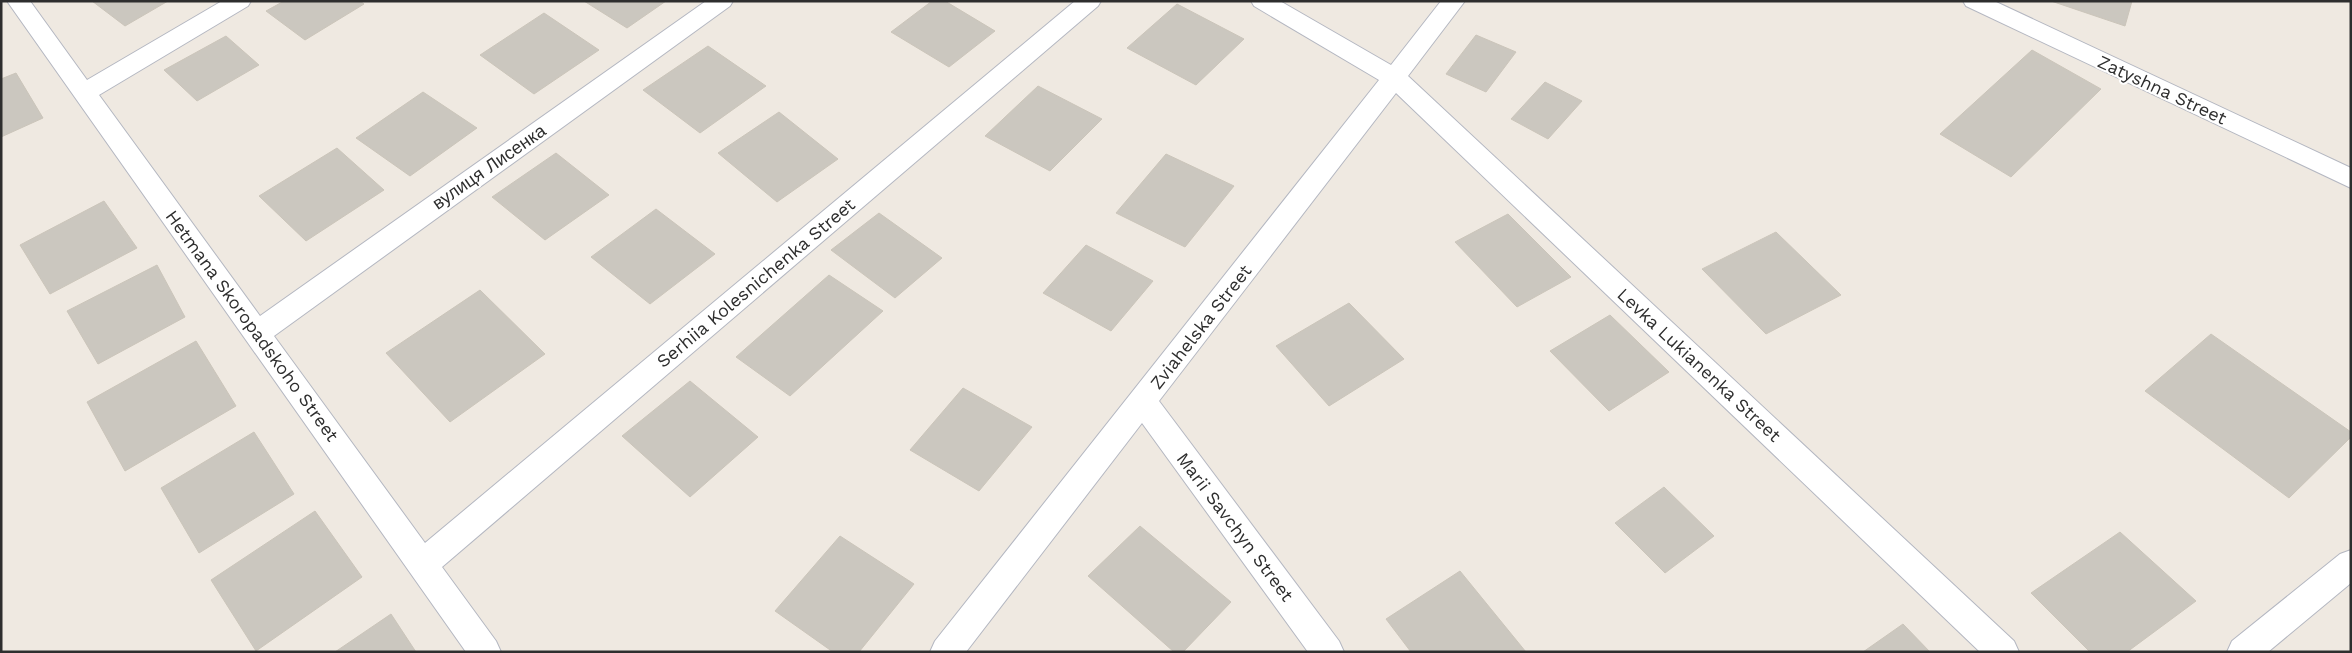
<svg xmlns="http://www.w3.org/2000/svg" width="2352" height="653" font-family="'Work Sans',sans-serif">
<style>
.building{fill:#cbc7bf;stroke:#cbc5ba}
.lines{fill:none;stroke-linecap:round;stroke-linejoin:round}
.minor-casing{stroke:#b4b7c1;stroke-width:2}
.minor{fill:#fff;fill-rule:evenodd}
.labels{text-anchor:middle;stroke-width:4;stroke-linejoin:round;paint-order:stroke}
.street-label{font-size:18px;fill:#2e2e2e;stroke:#fff}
</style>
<rect width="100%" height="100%" fill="#efe9e1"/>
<!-- building -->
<path class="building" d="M92 1H168L125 26Z
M284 1H360L364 4 305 40 266 11Z
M584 1H666L627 28Z
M932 1H945L995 31 949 67 891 32Z
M2051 1H2132L2125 26Z
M1177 4 1244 39 1196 85 1127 48Z
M544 13 599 50 534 94 480 55Z
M1476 35 1516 52 1486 92 1446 74Z
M226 36 259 65 197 101 164 70Z
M708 46 766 86 700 133 643 90Z
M2032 50 2101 89 2011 177 1940 134Z
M16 73 43 118 1 137V79Z
M1545 82 1582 101 1548 139 1511 119Z
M1038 86 1102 119 1050 171 985 136Z
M423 92 477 128 410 176 356 138Z
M779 112 838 159 777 202 718 153Z
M337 148 384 190 306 241 259 196Z
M556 153 609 195 545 240 492 197Z
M1166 154 1234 186 1185 247 1116 213Z
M104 201 137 248 50 294 20 245Z
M656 209 715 254 650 304 591 257Z
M879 213 942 258 895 298 831 250Z
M1508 214 1571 277 1517 307 1455 242Z
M1776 232 1841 295 1766 334 1702 269Z
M1086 245 1153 281 1111 331 1043 293Z
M157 265 185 317 98 364 67 311Z
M829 275 883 311 790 396 736 357Z
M480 290 545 354 450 422 386 353Z
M1349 303 1404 359 1329 406 1276 346Z
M1610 315 1669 372 1609 411 1550 351Z
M2211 334 2351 432V437L2289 498 2145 391Z
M196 341 236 406 125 471 87 402Z
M690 381 758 437 690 497 622 436Z
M963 388 1032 427 979 491 910 450Z
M254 432 294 494 199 553 161 488Z
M1664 487 1714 536 1665 573 1615 523Z
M315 511 362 577 256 651 211 580Z
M1140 526 1231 602 1183 652H1174L1088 576Z
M2120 532 2196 601 2127 652H2090L2031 593Z
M840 536 914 584 859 652H833L775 611Z
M1460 571 1526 652H1411L1386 619Z
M391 614 416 652H335Z
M1903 624 1930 652H1863Z"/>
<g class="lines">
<defs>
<path id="minor" d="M7 1H30L87 80 222 1H251L248 6 99 95 260 316 706 1H733L730 6 274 336 425 543 1075 1H1101L1098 6 442 567 496 641 501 652H466Z
M1251 1H1280L1391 65 1441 1H1465L1408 76 2014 641 2019 652H1980L1396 93 1159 401 1339 641 1344 652H1308L1142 423 966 652H930L935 641 1379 80 1254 6Z
M1963 1H1994L2351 168V188L1966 6Z
M2351 550V583L2268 652H2227L2232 641 2340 554Z"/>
</defs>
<!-- minor casing -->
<use href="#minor" class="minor-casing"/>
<!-- minor -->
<use href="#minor" class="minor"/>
</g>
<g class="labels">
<!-- street labels -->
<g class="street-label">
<text transform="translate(2162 90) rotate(25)" y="6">Zatyshna Street</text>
<text transform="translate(489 167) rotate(-35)" y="6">вулиця Лисенка</text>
<text transform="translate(756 283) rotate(-40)" y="6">Serhiia Kolesnichenka Street</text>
<text transform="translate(252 326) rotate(54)" y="6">Hetmana Skoropadskoho Street</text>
<text transform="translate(1201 327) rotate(-52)" y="6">Zviahelska Street</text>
<text transform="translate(1699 365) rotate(43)" y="6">Levka Lukianenka Street</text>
<text transform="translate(1235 527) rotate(53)" y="6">Marii Savchyn Street</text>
</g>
</g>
<!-- border -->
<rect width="2352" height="653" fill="none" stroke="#2e2e2e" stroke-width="5"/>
</svg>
